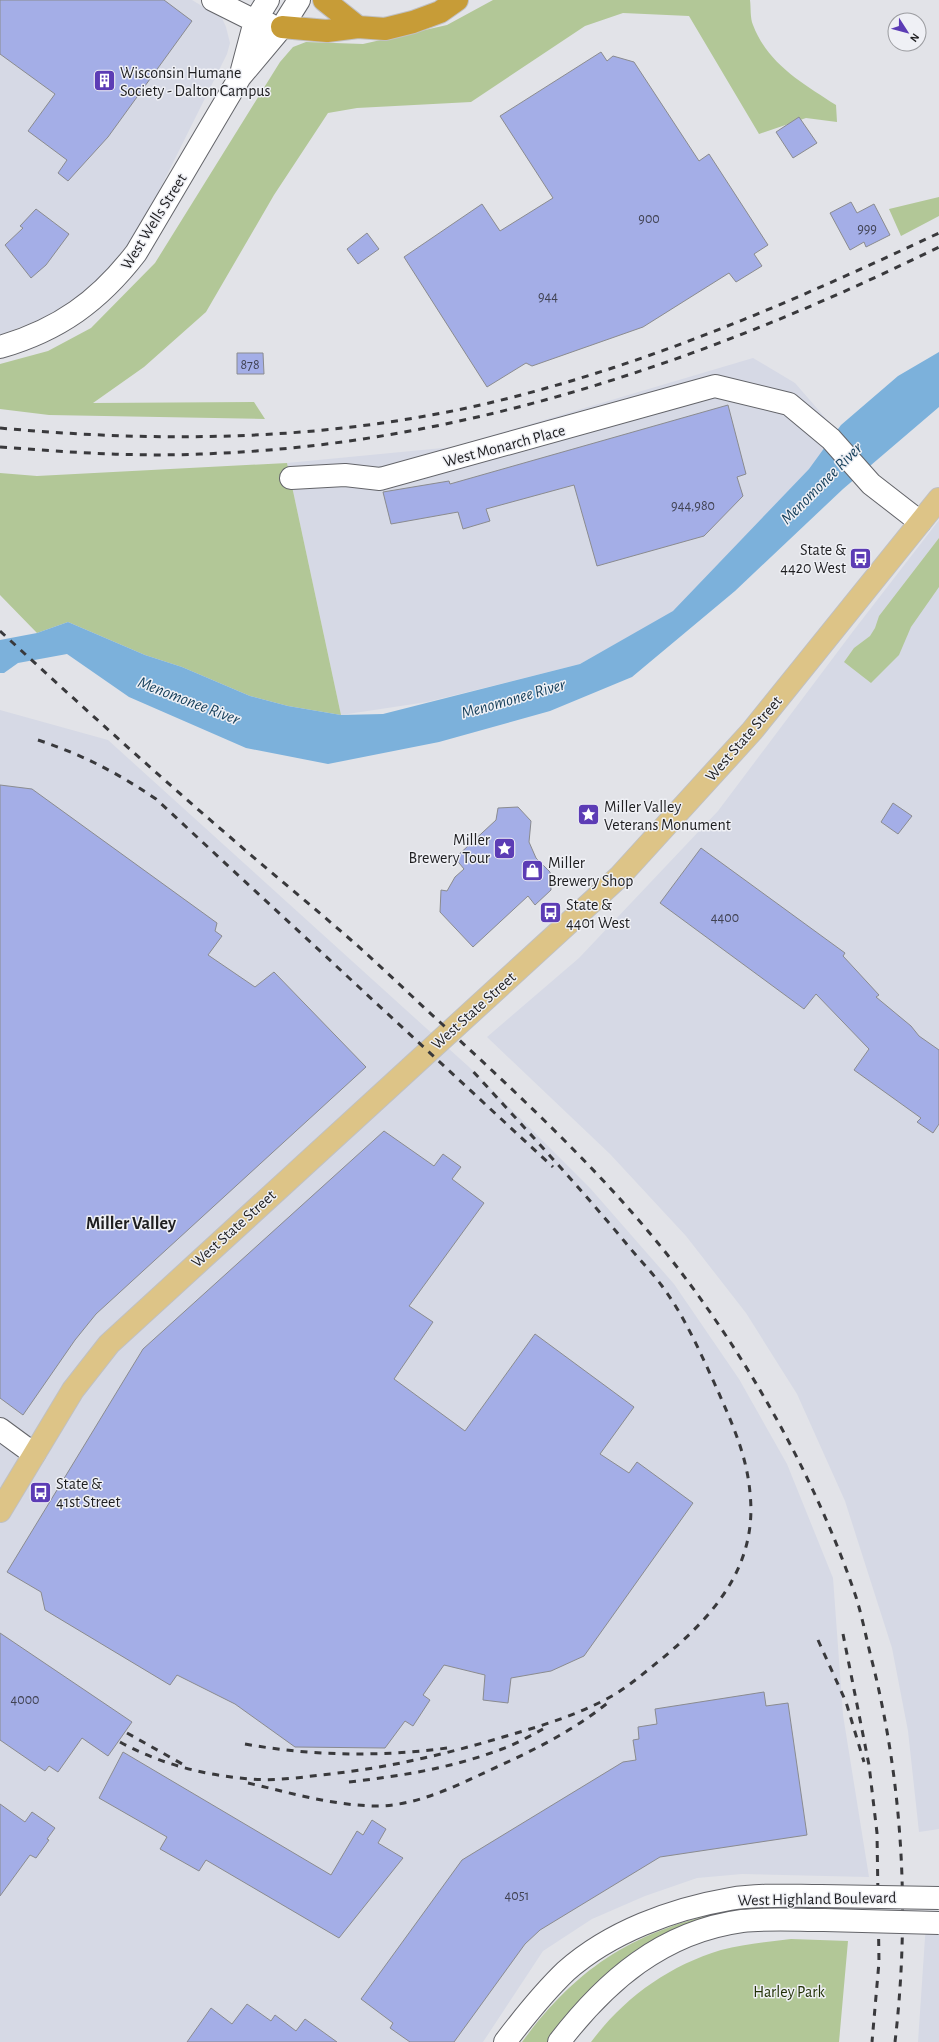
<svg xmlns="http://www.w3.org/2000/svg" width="939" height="2042" font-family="'Alegreya Sans',sans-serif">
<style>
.built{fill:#d6d9e5}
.green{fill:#b2c797}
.water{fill:#7cb1db}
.building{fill:#a4aee7;stroke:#8a8b8f}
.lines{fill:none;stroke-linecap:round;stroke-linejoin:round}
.minor-casing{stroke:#636469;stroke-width:24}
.major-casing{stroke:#c0c0c1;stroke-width:24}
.highway-casing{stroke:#c0c0c1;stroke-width:24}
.minor{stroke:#fff;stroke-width:22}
.major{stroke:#ddc487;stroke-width:22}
.highway{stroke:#c79c37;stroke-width:22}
.rail{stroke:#39393c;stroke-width:3;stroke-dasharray:7 7;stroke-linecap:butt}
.minor-bridge-casing{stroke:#636469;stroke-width:24;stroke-linecap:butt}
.minor-bridge{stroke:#fff;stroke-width:22}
.labels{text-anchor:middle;stroke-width:3;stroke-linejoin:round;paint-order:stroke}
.number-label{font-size:14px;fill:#404252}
.poi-label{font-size:16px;fill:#1e1e20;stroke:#eff0f5;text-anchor:start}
.street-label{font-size:16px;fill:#1e1e20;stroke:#eff0f5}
.park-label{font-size:16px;fill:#223107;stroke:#eff0f5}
.water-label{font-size:17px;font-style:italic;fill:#153f5b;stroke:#eff0f5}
.quarter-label{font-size:18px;font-weight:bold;fill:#1e1e20;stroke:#eff0f5}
</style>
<rect width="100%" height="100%" fill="#e2e3e8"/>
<!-- built -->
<path class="built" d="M0 0H192L222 18 226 27 230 43 227 54 147 215 129 243 109 269 79 296 46 317 0 335Z
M753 358 795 383 841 436 673 612 580 664 427 702 341 715 287 463 453 447Z
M939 520V1829L919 1832 908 1731 892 1648 845 1501 797 1394 746 1313 686 1236 610 1154 487 1037 579 958 718 811 854 630Z
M0 710 108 740 469 1067 590 1188 674 1284 739 1379 787 1464 833 1578 843 1715 869 1877 742 1874 697 1878 645 1896 592 1919 543 1951 483 2042H0Z
M926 1923H939V2042H918Z"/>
<!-- green -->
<path class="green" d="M493 0H750C751 8 750 18 753 25 768 64 802 83 836 105L837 122 806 118 759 134 689 16 623 13 585 26 471 102 357 108 328 113 274 195 206 312 144 367 93 403 254 402 265 419 49 415 0 409V364L48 351 91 328 155 263 280 62 293 47 306 42 363 44 447 25Z
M939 197V216L901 236 889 209Z
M287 463 341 715 288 706 250 696 182 667 145 655 68 622 37 633 0 595V473L37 476Z
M939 538V587L911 627 899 655 871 683 844 662 854 648 870 636 875 628 879 616Z
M738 1909 739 1913 646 1946 612 1969 571 2010 548 2042H522C581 1962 640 1928 738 1909Z
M791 1939 848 1941 839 2042H591C624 1998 668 1966 721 1950 744 1944 768 1942 791 1939Z"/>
<!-- water -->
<path class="water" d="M939 352V407L843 489 735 591 632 677 550 711 439 742 328 764 246 748 129 697 67 654 18 663 4 673H0V640L37 633 68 622 145 655 182 667 250 696 288 706 341 715 383 714 580 664 673 611 809 469 841 425 898 376Z"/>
<!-- building -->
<path class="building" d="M0 0H164L192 21 108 137 68 181 58 173 67 160 28 131 55 94 0 54Z
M601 52 607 61 613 56 634 62 699 161 709 154 768 245 754 254 762 266 736 282 729 273 643 327 532 366 526 363 487 387 404 257 482 204 500 231 553 198 500 116Z
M799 117 817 143 793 158 776 132Z
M851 202 857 213 874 204 890 235 866 247 864 242 850 250 830 213Z
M36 209 69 234 46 265 31 278 5 245 23 228 20 226Z
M367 233 379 249 358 264 347 249Z
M237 353H263L264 374H237Z
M728 405 746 474 737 477 743 496 704 536 597 566 574 485 486 509 490 521 463 529 458 512 391 524 383 492 449 481 450 484Z
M0 785 32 789 217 923 215 931 222 936 208 955 255 987 274 972 366 1067 96 1314 75 1340 23 1415 0 1398Z
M893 803 912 816 898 834 881 822Z
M518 807 531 821 529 842 536 858 550 872 551 890 535 905 528 896 473 947 440 912 441 890 447 891 455 877 464 869 455 858 496 820 498 808Z
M701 848 845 953 843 956 879 995 876 997 911 1026 919 1036 939 1050V1124L933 1133 917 1122 921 1118 854 1070 869 1049 816 994 804 1009 660 903Z
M384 1131 434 1166 443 1154 461 1167 452 1179 484 1203 409 1306 433 1322 394 1379 465 1431 535 1334 634 1407 600 1454 629 1473 637 1462 693 1503 584 1656 551 1671 511 1678 508 1703 483 1700 485 1675 444 1665 423 1695 430 1700 413 1726 405 1721 385 1748 295 1747 235 1704 177 1675 170 1685 45 1610 41 1592 7 1572 143 1349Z
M0 1633 132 1722 108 1756 82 1738 58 1772 49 1766 45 1771 0 1740Z
M764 1692 766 1706 788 1703 807 1835 660 1857 540 1930 525 1944 454 2042H410L390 2028 393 2023 361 1999 462 1860 623 1762 636 1760 633 1740 639 1739 638 1727 657 1724 655 1709Z
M123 1752 331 1875 357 1831 363 1835 372 1820 386 1829 378 1843 403 1858 339 1938 206 1860 199 1871 160 1849 167 1837 99 1798Z
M0 1804 25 1822 32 1812 55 1828 47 1839 49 1840 36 1858 30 1855 0 1896Z
M247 2004 271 2021 275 2015 296 2031 305 2019 337 2042H187L211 2008 232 2024Z"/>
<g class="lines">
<defs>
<path id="minor" d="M213 0 255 21 269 24
M242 70 255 21 268 0
M0 347C59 330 99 301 136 253L240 77 282 27 299 0
M291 478 345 475 380 479 715 386 789 404 831 439 871 484 920 522
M0 1429 34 1454
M505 2042C524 2017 543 1993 566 1971 610 1932 672 1909 730 1899 760 1894 791 1896 821 1896
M559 2042C606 1981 662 1932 742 1921 769 1918 797 1920 824 1920"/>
<path id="major" d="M0 1511 73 1390 109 1344 620 876 752 731 939 499"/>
<path id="highway" d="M324 0 358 27
M282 27 327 31 358 27 385 29 413 22 440 12 457 0"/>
</defs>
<!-- minor casing -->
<use href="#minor" class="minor-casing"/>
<!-- major casing -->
<use href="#major" class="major-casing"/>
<!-- highway casing -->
<use href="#highway" class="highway-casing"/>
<!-- minor -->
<use href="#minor" class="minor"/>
<!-- major -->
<use href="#major" class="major"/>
<!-- highway -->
<use href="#highway" class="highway"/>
<!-- rail -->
<path class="rail" d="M0 428C184 445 364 440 543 389 680 351 811 293 939 233
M0 447C67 452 133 457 200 454 459 446 709 360 939 247
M0 631C76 701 152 770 230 837 270 872 311 905 351 940 382 967 411 996 442 1024 522 1098 602 1172 670 1258 747 1356 816 1478 856 1597 862 1616 866 1637 871 1657 903 1782 910 1913 895 2042
M38 740C83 755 116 772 156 799L553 1167
M843 1634 869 1765 877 1833 879 1962 872 2042
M818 1640 846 1702 864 1762
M127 1733 184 1765
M120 1742C160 1764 204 1775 249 1779 273 1781 297 1778 320 1775 383 1769 443 1755 503 1737 541 1726 578 1715 612 1696 629 1686 644 1673 659 1661 712 1618 758 1567 750 1493 747 1456 732 1423 717 1389 701 1354 685 1317 662 1286 651 1271 637 1257 625 1242 575 1182 522 1125 470 1068
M245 1744C312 1756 380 1757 447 1748
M349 1782C401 1776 452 1768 502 1749 516 1744 530 1736 543 1729
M248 1783C291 1793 334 1806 379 1806 417 1805 454 1787 488 1771 532 1751 572 1732 610 1701"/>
<defs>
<path id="minor-bridge" d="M821 1896 939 1898
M824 1920 939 1923"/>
</defs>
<!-- minor-bridge casing -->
<use href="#minor-bridge" class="minor-bridge-casing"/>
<!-- minor-bridge -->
<use href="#minor-bridge" class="minor-bridge"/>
</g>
<!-- icons -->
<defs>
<symbol id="building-square" viewBox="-11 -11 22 22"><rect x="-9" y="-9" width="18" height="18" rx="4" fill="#5c3cb5" stroke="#eff0f5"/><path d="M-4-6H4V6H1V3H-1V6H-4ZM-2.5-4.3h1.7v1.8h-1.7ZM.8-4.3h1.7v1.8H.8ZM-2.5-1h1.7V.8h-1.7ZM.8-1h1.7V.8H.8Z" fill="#fff"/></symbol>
<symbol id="bus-square" viewBox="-11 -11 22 22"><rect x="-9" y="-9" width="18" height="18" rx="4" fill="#5c3cb5" stroke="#eff0f5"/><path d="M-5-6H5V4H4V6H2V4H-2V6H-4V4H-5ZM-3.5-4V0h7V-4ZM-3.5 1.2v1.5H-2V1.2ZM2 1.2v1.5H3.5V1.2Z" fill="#fff"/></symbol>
<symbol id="sight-square" viewBox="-11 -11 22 22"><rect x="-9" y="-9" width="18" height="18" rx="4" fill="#5c3cb5" stroke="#eff0f5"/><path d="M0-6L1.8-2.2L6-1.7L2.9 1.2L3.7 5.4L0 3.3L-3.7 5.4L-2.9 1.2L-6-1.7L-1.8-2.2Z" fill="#fff"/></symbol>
<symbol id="shop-square" viewBox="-11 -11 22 22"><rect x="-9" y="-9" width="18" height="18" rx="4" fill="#5c3cb5" stroke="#eff0f5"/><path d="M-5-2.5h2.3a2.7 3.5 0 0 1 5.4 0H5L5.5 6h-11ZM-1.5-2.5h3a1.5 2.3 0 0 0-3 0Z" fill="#fff"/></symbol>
</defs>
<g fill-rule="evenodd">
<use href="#building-square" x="92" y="68" width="25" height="25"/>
<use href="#bus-square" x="848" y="546" width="25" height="25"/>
<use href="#sight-square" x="576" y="802" width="25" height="25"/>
<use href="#sight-square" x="492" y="836" width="25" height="25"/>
<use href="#shop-square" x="520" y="858" width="25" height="25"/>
<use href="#bus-square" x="538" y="900" width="25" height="25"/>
<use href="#bus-square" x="28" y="1480" width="25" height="25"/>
</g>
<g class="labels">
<!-- number labels -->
<g class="number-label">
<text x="649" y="223">900</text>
<text x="867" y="233">999</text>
<text x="548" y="301">944</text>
<text x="250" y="369">878</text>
<text x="693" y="510">944,980</text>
<text x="725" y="922">4400</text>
<text x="25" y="1704">4000</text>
<text x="517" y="1900">4051</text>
</g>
<!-- poi labels -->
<g class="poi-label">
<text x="120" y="78">Wisconsin Humane<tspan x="120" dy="18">Society - Dalton Campus</tspan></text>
<text x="846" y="555" text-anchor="end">State &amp;<tspan x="846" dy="18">4420 West</tspan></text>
<text x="604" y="812">Miller Valley<tspan x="604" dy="18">Veterans Monument</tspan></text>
<text x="490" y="845" text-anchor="end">Miller<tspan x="490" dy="18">Brewery Tour</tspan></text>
<text x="548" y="868">Miller<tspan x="548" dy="18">Brewery Shop</tspan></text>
<text x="566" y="910">State &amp;<tspan x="566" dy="18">4401 West</tspan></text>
<text x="56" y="1489">State &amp;<tspan x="56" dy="18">41st Street</tspan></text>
</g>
<!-- street labels -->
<g class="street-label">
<text transform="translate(153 221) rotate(-58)" y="6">West Wells Street</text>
<text transform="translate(504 445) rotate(-15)" y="6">West Monarch Place</text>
<text transform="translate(743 738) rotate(-49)" y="6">West State Street</text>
<text transform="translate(473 1010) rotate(-42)" y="6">West State Street</text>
<text transform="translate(233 1228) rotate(-42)" y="6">West State Street</text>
<text transform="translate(817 1898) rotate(-1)" y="6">West Highland Boulevard</text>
</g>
<!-- park labels -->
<g class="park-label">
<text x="789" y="1997">Harley Park</text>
</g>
<!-- water labels -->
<g class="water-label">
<text transform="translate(821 483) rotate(-45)" y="6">Menomonee River</text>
<text transform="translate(513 698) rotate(-16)" y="6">Menomonee River</text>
<text transform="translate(189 700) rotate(21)" y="6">Menomonee River</text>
</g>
<!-- quarter labels -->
<g class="quarter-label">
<text x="131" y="1229">Miller Valley</text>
</g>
</g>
<!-- north arrow -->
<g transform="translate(907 32) rotate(126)"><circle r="19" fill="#eff0f5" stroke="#9b9ca0"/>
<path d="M0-3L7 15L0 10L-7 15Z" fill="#5c3cb5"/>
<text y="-6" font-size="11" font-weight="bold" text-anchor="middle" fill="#1e1e20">N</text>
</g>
</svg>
